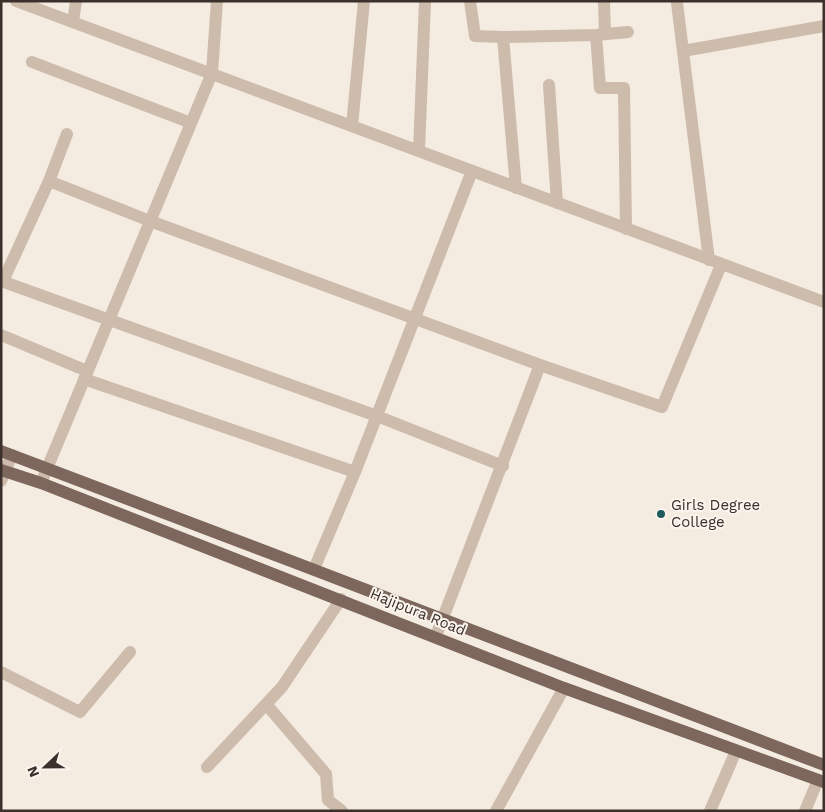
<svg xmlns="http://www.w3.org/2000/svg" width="825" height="812" font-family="'Work Sans',sans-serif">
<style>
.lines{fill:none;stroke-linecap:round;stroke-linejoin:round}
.minor{stroke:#cdbbac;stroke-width:12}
.major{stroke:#7d675c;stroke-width:12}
.poi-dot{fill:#1f5a5e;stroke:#fbf5ee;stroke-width:2}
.labels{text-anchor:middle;stroke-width:4;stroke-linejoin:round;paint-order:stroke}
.poi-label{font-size:15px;fill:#3b302b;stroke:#fbf5ee;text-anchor:start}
.street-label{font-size:15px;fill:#3b302b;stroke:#fbf5ee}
</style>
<rect width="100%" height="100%" fill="#f4ebe1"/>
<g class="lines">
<!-- minor -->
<path class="minor" d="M16 1 824 302
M470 1 475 36 503 37 516 188
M604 1 605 34
M677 3 709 260
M73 22 76 1
M596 35 600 88H624L626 229
M503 37 596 35 628 32
M683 51 824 26
M32 62 191 123
M549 85 557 203
M352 126 364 1
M419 151 425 1
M49 181 150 221 540 365
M1 281 377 416 503 466
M3 281 49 181 67 134
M1 335 87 371
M84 379 355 472
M1 481 12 455
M41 483 212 73 217 1
M314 569 355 472 472 171
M436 636 540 365 662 407 721 265
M1 672 80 712 130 652
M266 704 326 774 328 800 342 811
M207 767 282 687 341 599
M496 811 564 688
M710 811 736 751
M805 811 818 780"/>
<!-- major -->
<path class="major" d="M1 451C276 554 549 661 824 765
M1 470 41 483 564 688 824 782"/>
</g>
<!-- markers -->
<circle class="poi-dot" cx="661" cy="514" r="5"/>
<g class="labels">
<!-- poi labels -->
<g class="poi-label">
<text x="671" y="510">Girls Degree<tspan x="671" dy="17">College</tspan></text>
</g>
<!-- street labels -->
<g class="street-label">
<text transform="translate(418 612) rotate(22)" y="5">Hajipura Road</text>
</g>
</g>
<!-- border -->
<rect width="825" height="812" fill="none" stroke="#3b302b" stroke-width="5"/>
<!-- north arrow -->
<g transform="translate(45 767) rotate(248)" stroke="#fbf5ee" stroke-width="4" paint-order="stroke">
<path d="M0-4L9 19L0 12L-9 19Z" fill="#3b302b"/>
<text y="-8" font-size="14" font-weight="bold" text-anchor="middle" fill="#3b302b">N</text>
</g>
</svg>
